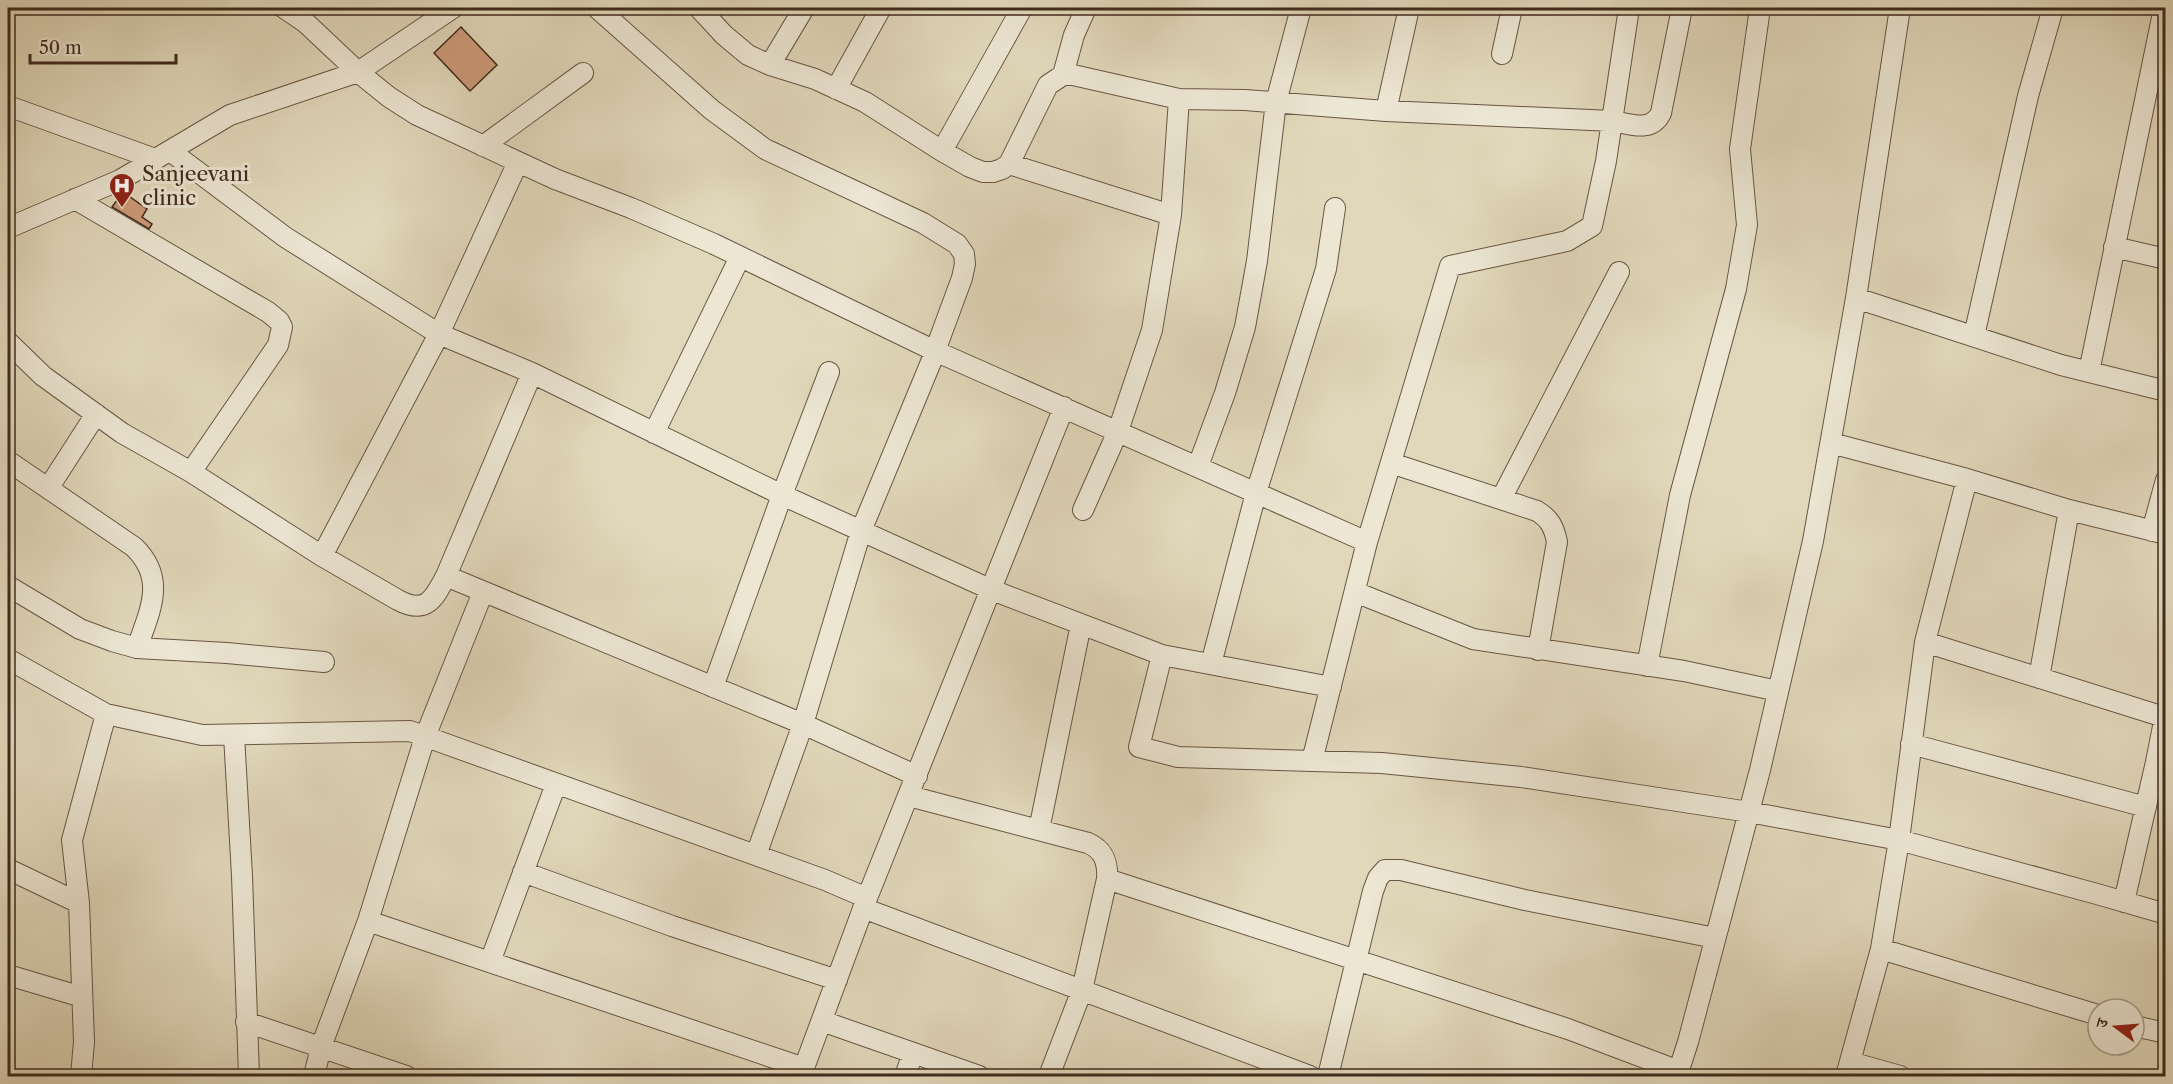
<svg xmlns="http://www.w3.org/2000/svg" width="2173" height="1084" font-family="'Libre Caslon Text','Noto Serif Devanagari',serif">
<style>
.building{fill:#ce9b7b;stroke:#3f2b1d;stroke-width:1.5}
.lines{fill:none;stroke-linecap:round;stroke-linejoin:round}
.minor-casing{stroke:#685644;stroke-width:22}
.minor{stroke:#ece6d3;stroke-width:20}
.labels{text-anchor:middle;stroke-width:6;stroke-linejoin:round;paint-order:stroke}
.poi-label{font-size:21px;fill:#3f2b1d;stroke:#ece6d3;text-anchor:start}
</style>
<rect width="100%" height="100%" fill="#e1d8bb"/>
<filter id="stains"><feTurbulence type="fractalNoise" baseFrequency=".00333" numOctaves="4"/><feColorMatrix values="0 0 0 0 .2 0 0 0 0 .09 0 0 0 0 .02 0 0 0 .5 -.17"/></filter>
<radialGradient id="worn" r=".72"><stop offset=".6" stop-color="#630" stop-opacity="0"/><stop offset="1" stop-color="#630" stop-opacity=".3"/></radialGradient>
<!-- building -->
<path class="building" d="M461 27 497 65 470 91 434 53Z
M123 192 147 209 142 217 152 224 149 229 112 207Z"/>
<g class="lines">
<defs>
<path id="minor" d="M284 8 306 23 358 72 389 97 417 115 555 179 631 208 714 244 935 351 1367 542
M597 8 712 110 765 149 923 223 957 244 964 254 965 264 962 278 931 362 861 531 803 724 756 855
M699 8 724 35 748 55 770 65 815 79 865 102 942 151 970 167 983 172H993L1002 169 1009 164 1048 85 1063 75H1073L1179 99 1245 100 1386 111 1613 121C1631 124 1651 133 1661 113L1682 8
M1502 54 1512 8
M770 65 804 8
M1063 75 1074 35 1086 8
M836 89 881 8
M8 106 155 159
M1386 111 1409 8
M483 146 583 73
M170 151 285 237 439 334 518 162
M942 151 1022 8
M1009 164 1171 215
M75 199 268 312 279 321 282 327 278 345 191 472
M8 228 120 180 230 115 358 72 453 8
M2114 247 2166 259
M1856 298 2061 365 2166 391
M1974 336 2028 96 2053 8
M8 342 43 376 122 433 191 472 322 556 398 600C426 615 434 599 446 576L532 373
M2089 372 2164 8
M654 433 740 257
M1831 443 1967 479 2069 510 2166 534
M8 461 134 547C167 579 150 610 137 648
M1391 463 1537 511C1550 519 1554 527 1557 542L1538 650
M1198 466 1225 393 1245 327 1257 261 1276 102 1301 8
M49 487 96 414
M1501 499 1619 272
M1083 510 1118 431 1152 330 1171 215 1179 99
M2152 531 2166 480
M322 556 439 334 532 373 782 495 992 590 1162 655 1331 687
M446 576 803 724 917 776
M8 586 80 629 112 641 137 648 227 653 324 662
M1355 592 1473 639 1684 671 1778 691
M1925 642 2164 717
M1162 655 1139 747 1178 757 1382 763 1521 777 1749 812 1899 840 2097 894 2166 914
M8 659 106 714 202 735 410 731 825 880 867 898
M1211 664 1256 493 1326 269 1335 208
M1647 666 1680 495 1736 289 1747 225 1740 149 1760 8
M2039 678 2069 510
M713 687 782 495 829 372
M234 735 242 876 249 1076
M1911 744 2146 807
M1312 761 1367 542 1450 266 1567 241 1592 226 1606 161 1629 8
M909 796 1088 843C1104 850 1108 862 1107 879L1082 990 1049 1076
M1039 830 1081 624
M8 869 79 903
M523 872 672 926 837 980
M1107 879 1568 1029 1679 1071
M2124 902 2156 762 2166 711
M863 908 1310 1076
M368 921 804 1068
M1881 949 2098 1015
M490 962 556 784
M8 975 82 997
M822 1021 979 1076
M246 1022 406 1076
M2134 1026 2166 1033
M1850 1062 1900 1076
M81 1076 84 1042 79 903 72 840 106 714
M314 1076 321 1047 368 921 425 737 483 592
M801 1076 867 898 1064 407
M905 1076 913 1053
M1328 1076 1373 891 1378 878 1385 870H1401L1525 900 1715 938
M1677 1076 1688 1042 1760 770 1813 541 1856 298 1900 8
M1846 1076 1881 949 1899 840 1925 642 1967 479"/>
</defs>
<!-- minor casing -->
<use href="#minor" class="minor-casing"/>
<!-- minor -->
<use href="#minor" class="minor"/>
</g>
<!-- icons -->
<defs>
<symbol id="hospital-pin" viewBox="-11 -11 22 30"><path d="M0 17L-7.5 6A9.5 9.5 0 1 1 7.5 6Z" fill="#8f2418" stroke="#ece6d3"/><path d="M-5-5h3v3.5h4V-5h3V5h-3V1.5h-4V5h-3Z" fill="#fff"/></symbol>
</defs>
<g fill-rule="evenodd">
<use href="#hospital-pin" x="107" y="171" width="30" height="40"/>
</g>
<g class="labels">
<!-- poi labels -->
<g class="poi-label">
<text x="142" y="181">Sanjeevani<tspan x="142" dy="24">clinic</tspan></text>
</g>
</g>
<!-- margin -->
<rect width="2173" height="1084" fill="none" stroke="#e1d8bb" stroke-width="30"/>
<rect x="9" y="9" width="2155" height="1066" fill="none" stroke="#3f2b1d" stroke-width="3"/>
<rect x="15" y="15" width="2143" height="1054" fill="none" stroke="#3f2b1d" stroke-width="1.5"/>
<!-- north arrow -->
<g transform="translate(2116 1027) rotate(286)"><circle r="28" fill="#ece6d3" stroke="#a79b8a" stroke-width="1.5"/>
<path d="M0-4.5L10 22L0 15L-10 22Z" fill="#8f2418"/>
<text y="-9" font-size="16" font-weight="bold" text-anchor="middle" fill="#3f2b1d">उ</text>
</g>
<!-- scale -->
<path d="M30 54v9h146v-9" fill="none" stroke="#3f2b1d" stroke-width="3"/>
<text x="39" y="54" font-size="18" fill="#3f2b1d" stroke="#ece6d3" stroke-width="4.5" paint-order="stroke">50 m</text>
<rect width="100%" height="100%" filter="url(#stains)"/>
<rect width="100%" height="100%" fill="url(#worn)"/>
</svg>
